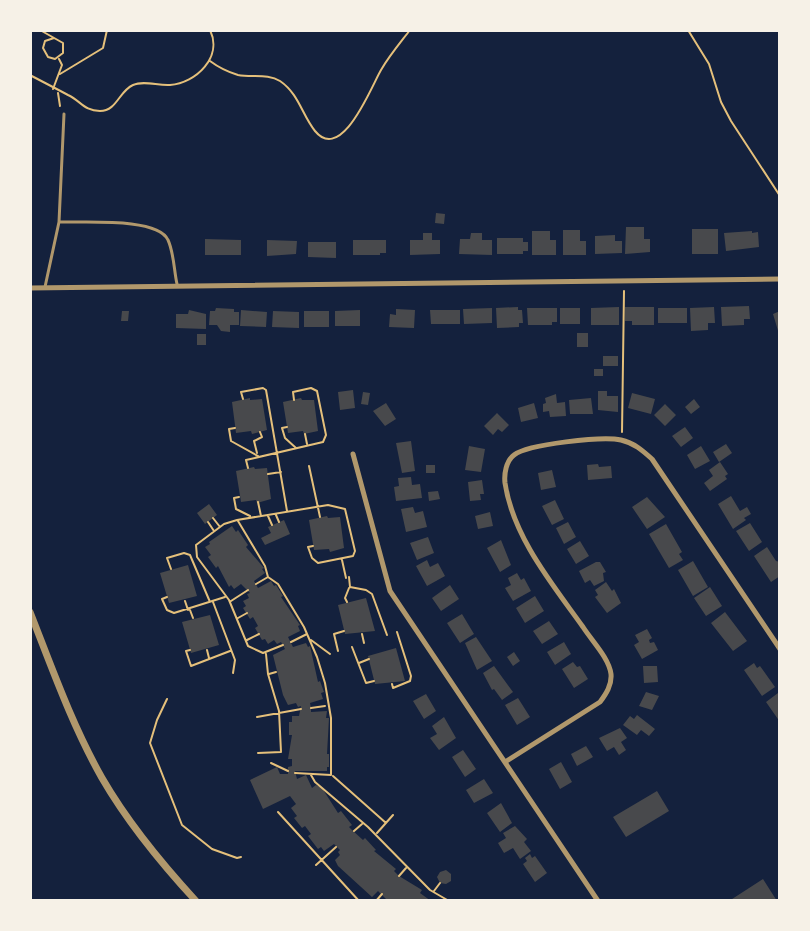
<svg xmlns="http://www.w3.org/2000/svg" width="810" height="931" font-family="Ubuntu,sans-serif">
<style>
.building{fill:#48494c}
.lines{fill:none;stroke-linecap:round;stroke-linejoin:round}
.path{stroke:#e5c07b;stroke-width:2}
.service{stroke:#b1986c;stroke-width:3}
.minor{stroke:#b1986c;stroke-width:5}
.tertiary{stroke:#b1986c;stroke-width:7}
</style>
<rect width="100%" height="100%" fill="#14213d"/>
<!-- building -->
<path class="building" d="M436 213 445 214 444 224 435 223Z
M626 227H644V239H650V252L625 254Z
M692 229H718V254H692Z
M563 230H580V241H586V255H563Z
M532 231H550V240H556V255H532Z
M752 231V233L758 232 759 247 726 251 724 233Z
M423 233H432V240H440V254L410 255V240H423Z
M471 233H482V240H492V255L459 254 460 239H470Z
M615 235V241H622V253L595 254V236Z
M497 238H523V242H528V251H523V254H497Z
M205 239 241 240V255H205Z
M267 240 297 241 296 254 267 256Z
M353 240H386V253H380V255H353Z
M308 242H336V258L308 257Z
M749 306 750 319H744V325L722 326 721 307Z
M518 307V310H522L523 323H519V327L497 328 496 308Z
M619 307V325H591V308Z
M625 307H654V325H632V321H625Z
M714 307 715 323H708V330L691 331 690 308Z
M216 308 234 309V312H239V325H230V332L221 331 217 325H209L210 311H215Z
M492 308V323L464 324 463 309Z
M527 308H557V322H552V325H528Z
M560 308H580V324H560Z
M658 308H687V323H658Z
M396 309 415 310 414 328 389 327 390 314 396 315Z
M189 310 206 314V329L176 328V314H188Z
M241 310 267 312 266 327 240 326Z
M360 310V326H335V311Z
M430 310H460V324H431Z
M122 311H129L128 321H121Z
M273 311 299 312V328L272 327Z
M304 311H329V327H304Z
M780 311V334H779L773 314Z
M577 333H588V347H577Z
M197 334H206V345H197Z
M603 356H618V366H603Z
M594 369H603V376H594Z
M353 390 355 408 340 410 338 392Z
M598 391H607V396H618V412L598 410Z
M363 392 370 393 368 405 361 404Z
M632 393 655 399 651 414 628 408Z
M556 394 557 403 565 402 566 416 550 417 549 411 543 412V404L546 403 545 398Z
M250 398V400L262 399 267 430 252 434 251 431 236 433 232 402Z
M301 398 302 400H314L318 431 304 434 303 431 288 433 283 402Z
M591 398 593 414H570L569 400Z
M694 399 700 407 691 414 685 407Z
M386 403 396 419 385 426 373 411Z
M534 403 538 418 521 422 518 408Z
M665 404 676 415 665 426 654 415Z
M497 413 509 425 502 432 498 429 493 435 484 426Z
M685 427 693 438 681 447 672 436Z
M411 441 415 471 402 473 396 443Z
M726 444 732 453 719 462 713 452Z
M469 446 485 449 481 472 465 470Z
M701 446 710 461 695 469 687 455Z
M720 462 728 474 725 476 727 479 710 491 704 483 713 476 709 470Z
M598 464 599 467 611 466 612 478 588 480 587 465Z
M426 465H435V473H426Z
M254 467 255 469 267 468 271 499 257 503 256 500 241 502 236 471Z
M552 470 556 487 541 490 538 473Z
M411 477 412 485 420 484 422 498 396 501 394 487 399 486 398 478Z
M482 480 484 494H480L481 500 470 501 468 482Z
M438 491 440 499 429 501 428 492Z
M731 496 740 511 747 507 751 514 744 518 746 520 733 529 718 504Z
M647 497 665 517 647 529 632 507Z
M555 500 564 519 552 525 542 506Z
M209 504 217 515 205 524 197 513Z
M413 507 415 513 423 511 427 527 406 532 401 509Z
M490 512 493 526 478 529 475 516Z
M327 516 328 518 340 517 344 548 330 552 329 549 314 550 309 520Z
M284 520 290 534 265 545 261 538 271 533 268 527Z
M568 522 576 537 564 544 556 528Z
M750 523 762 542 749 551 736 531Z
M666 524 682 552 679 554 683 560 669 568 649 534Z
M232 526 236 532 238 530 248 545 246 547 264 568 262 569 265 573 254 581 258 588 271 581 274 586 276 585 283 596 281 597 300 625 298 626 300 631 288 637 293 647 306 643 308 647 310 646 318 682 320 681 324 692 321 693 323 699 310 703 311 708V712L327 711 326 718H329L327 754H329V767H327V771H295L297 779 306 775 312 788 316 785 322 788 338 813 341 811 352 825 349 827 352 830 363 840 365 838 376 850 374 851 396 869 394 871 399 876 422 890 420 893 431 901H388L378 891 372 897 338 866 335 860 340 855 338 852 340 850 334 844 324 851 321 847 318 849 308 836 311 834 305 826 302 828 294 818 297 816 291 808 296 804 290 796 263 809 250 780 277 767 280 774H288V767L292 766V759H288L292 735H289V722H292V716H299L301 706 298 707 296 703 288 705 283 695 273 655 285 649 281 642 277 644 274 640 268 644 265 639 262 640 255 628 258 626 253 617 250 619 243 608 246 606 243 601 249 598 247 594 250 593 241 584 234 589 231 585 229 587 218 566 216 568 208 557 211 555 205 547 210 544 209 542Z
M428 537 434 553 417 560 410 543Z
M501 540 511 565 500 572 487 548Z
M580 541 589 556 576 564 567 549Z
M767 547 776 561 780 562V576L771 582 754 556Z
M427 560 430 567 438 563 445 576 427 586 416 566Z
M693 561 708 587 693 596 678 570Z
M596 562H600L606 572 603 573 604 581 594 586 590 580 585 583 579 571Z
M188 565 197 596 169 603 160 573Z
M517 573 521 580 524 578 531 591 513 601 505 588 511 585 508 578Z
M606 582 612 591 614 589 621 603 607 613 595 597 598 595 595 590Z
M450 585 459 599 441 611 432 598Z
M710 587 722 606 706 616 694 598Z
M535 596 544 611 525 623 516 608Z
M366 598 375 631 345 634 338 605Z
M725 612 747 641 733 651 711 623Z
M462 614 474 634 460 643 447 623Z
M210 615 219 645 191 653 182 622Z
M549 621 558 634 542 644 533 631Z
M647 629 652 638 649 640 650 643 654 642 658 650 642 659 634 645 639 642 635 635Z
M476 637 492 661 477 670 465 643Z
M564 642 571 654 555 665 547 652Z
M396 648 405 681 375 684 368 656Z
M514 652 520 661 513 666 507 657Z
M573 662 577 667 580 666 588 679 574 688 562 669Z
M754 663 757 668 760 666 775 687 762 696 744 670Z
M494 666 513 692 502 700 494 689 492 690 483 673Z
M643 666H657L658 682 644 683Z
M646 692 659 696 652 710 639 706Z
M778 693 780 696V722L766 702Z
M426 694 436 711 424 719 413 701Z
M518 698 530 717 517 725 505 705Z
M637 715 655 729 649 736 641 730 637 735 623 725 630 716 634 719Z
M444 717 456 738 439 750 430 738 437 734 432 726Z
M620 728 627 738 621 742 626 750 619 755 614 747 607 751 599 738Z
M586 746 593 757 577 766 571 754Z
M463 750 476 769 465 777 452 757Z
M561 762 572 782 560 789 549 769Z
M484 779 493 793 474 803 466 790Z
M657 791 669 811 626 837 613 817Z
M501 803 512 823 500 832 487 813Z
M515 826 527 839 524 842 531 851 520 859 513 848 504 853 498 843 506 838 503 833Z
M530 854 532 858 535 856 547 873 535 882 523 864 527 861 525 858Z
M446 870 451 874V881L446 884 440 883 437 877 440 872Z
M763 879 777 901H729Z"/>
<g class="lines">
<!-- path -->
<path class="path" d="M40 30 63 43V53L55 59 48 57 43 48 45 41 54 38
M688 30 709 64 721 102 731 121 780 196
M210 61C218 67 228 72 238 75 251 78 268 73 280 81 299 94 302 115 315 131 342 164 372 85 381 70 389 56 400 43 410 30
M60 74 103 48 107 30
M30 75C43 82 55 88 68 95 81 101 84 111 100 111 117 111 119 91 133 85 144 80 158 86 170 85 196 83 223 57 210 30
M53 89 62 65 59 59
M58 93 60 106
M243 399 241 392 263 388 266 390 287 511
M287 427 282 428 285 438 296 448
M235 428 229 429 231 441 258 456
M622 432 624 291
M305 434 307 444
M257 453 254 441 262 437 260 432
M309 466 320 517
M248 468 246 460 323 442 326 435 317 391 311 388 293 392 294 400
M268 474 281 472
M239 497 234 498 236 509 250 516
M258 502 261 516
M276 515 279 522
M268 516 272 525
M213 518 220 527
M238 521 265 566 268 577 278 584 304 627 317 657 325 683 331 718V775L295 773
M208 522 214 531
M342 560 346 578
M171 569 167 558 184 553 190 555 210 602
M349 577 350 587 366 590 372 594 387 635
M256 584 268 577
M167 597 162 599 167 610 174 613 225 597
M185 601 188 610
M231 601 248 590
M213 602 235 660 233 673
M347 602 345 598 349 588
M190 610 193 618
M238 618 247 613
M362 634 364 643
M247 640 259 634
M311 640 330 654
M291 642 307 634
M283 645 263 653 248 646 229 600 197 557 196 545 224 524 237 520 328 505 345 509 355 551 353 556 318 563 312 558 308 547 313 546
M352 647 366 683 374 681
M190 650 186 651 191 666 230 651
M207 650 209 658
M338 651 334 634 344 631
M359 663 369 659
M269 674 276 672
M392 684 393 688 410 681 411 676 397 632
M167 699 157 720 150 743 182 825 212 849 237 858 241 857
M311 708 325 706
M257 717 301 709
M258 753 281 752 279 711 268 674 266 654
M271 763 288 771
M311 775 315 782 368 827 430 890 449 901
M333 776 386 823
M278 812 359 901
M354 831 362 824
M377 833 393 815
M316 865 336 847
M399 876 406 868
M434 891 440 883
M376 901 382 894
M539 901H544"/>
<!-- service -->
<path class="service" d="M59 222C83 223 158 217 168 240 174 253 174 271 177 284
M45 287 59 222 64 114"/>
<!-- minor -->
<path class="minor" d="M30 288 780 279
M353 454 390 591 598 901
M505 762 600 702C606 694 612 685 611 674 609 658 592 641 583 627 553 585 513 537 505 483 504 474 506 461 514 455 528 444 603 436 621 440 634 443 642 450 652 459L780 649"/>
<!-- tertiary -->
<path class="tertiary" d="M30 612C52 668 72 725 102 778 128 823 161 863 196 901"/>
</g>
<!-- border -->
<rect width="810" height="931" fill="none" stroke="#f6f1e7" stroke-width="64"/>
</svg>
